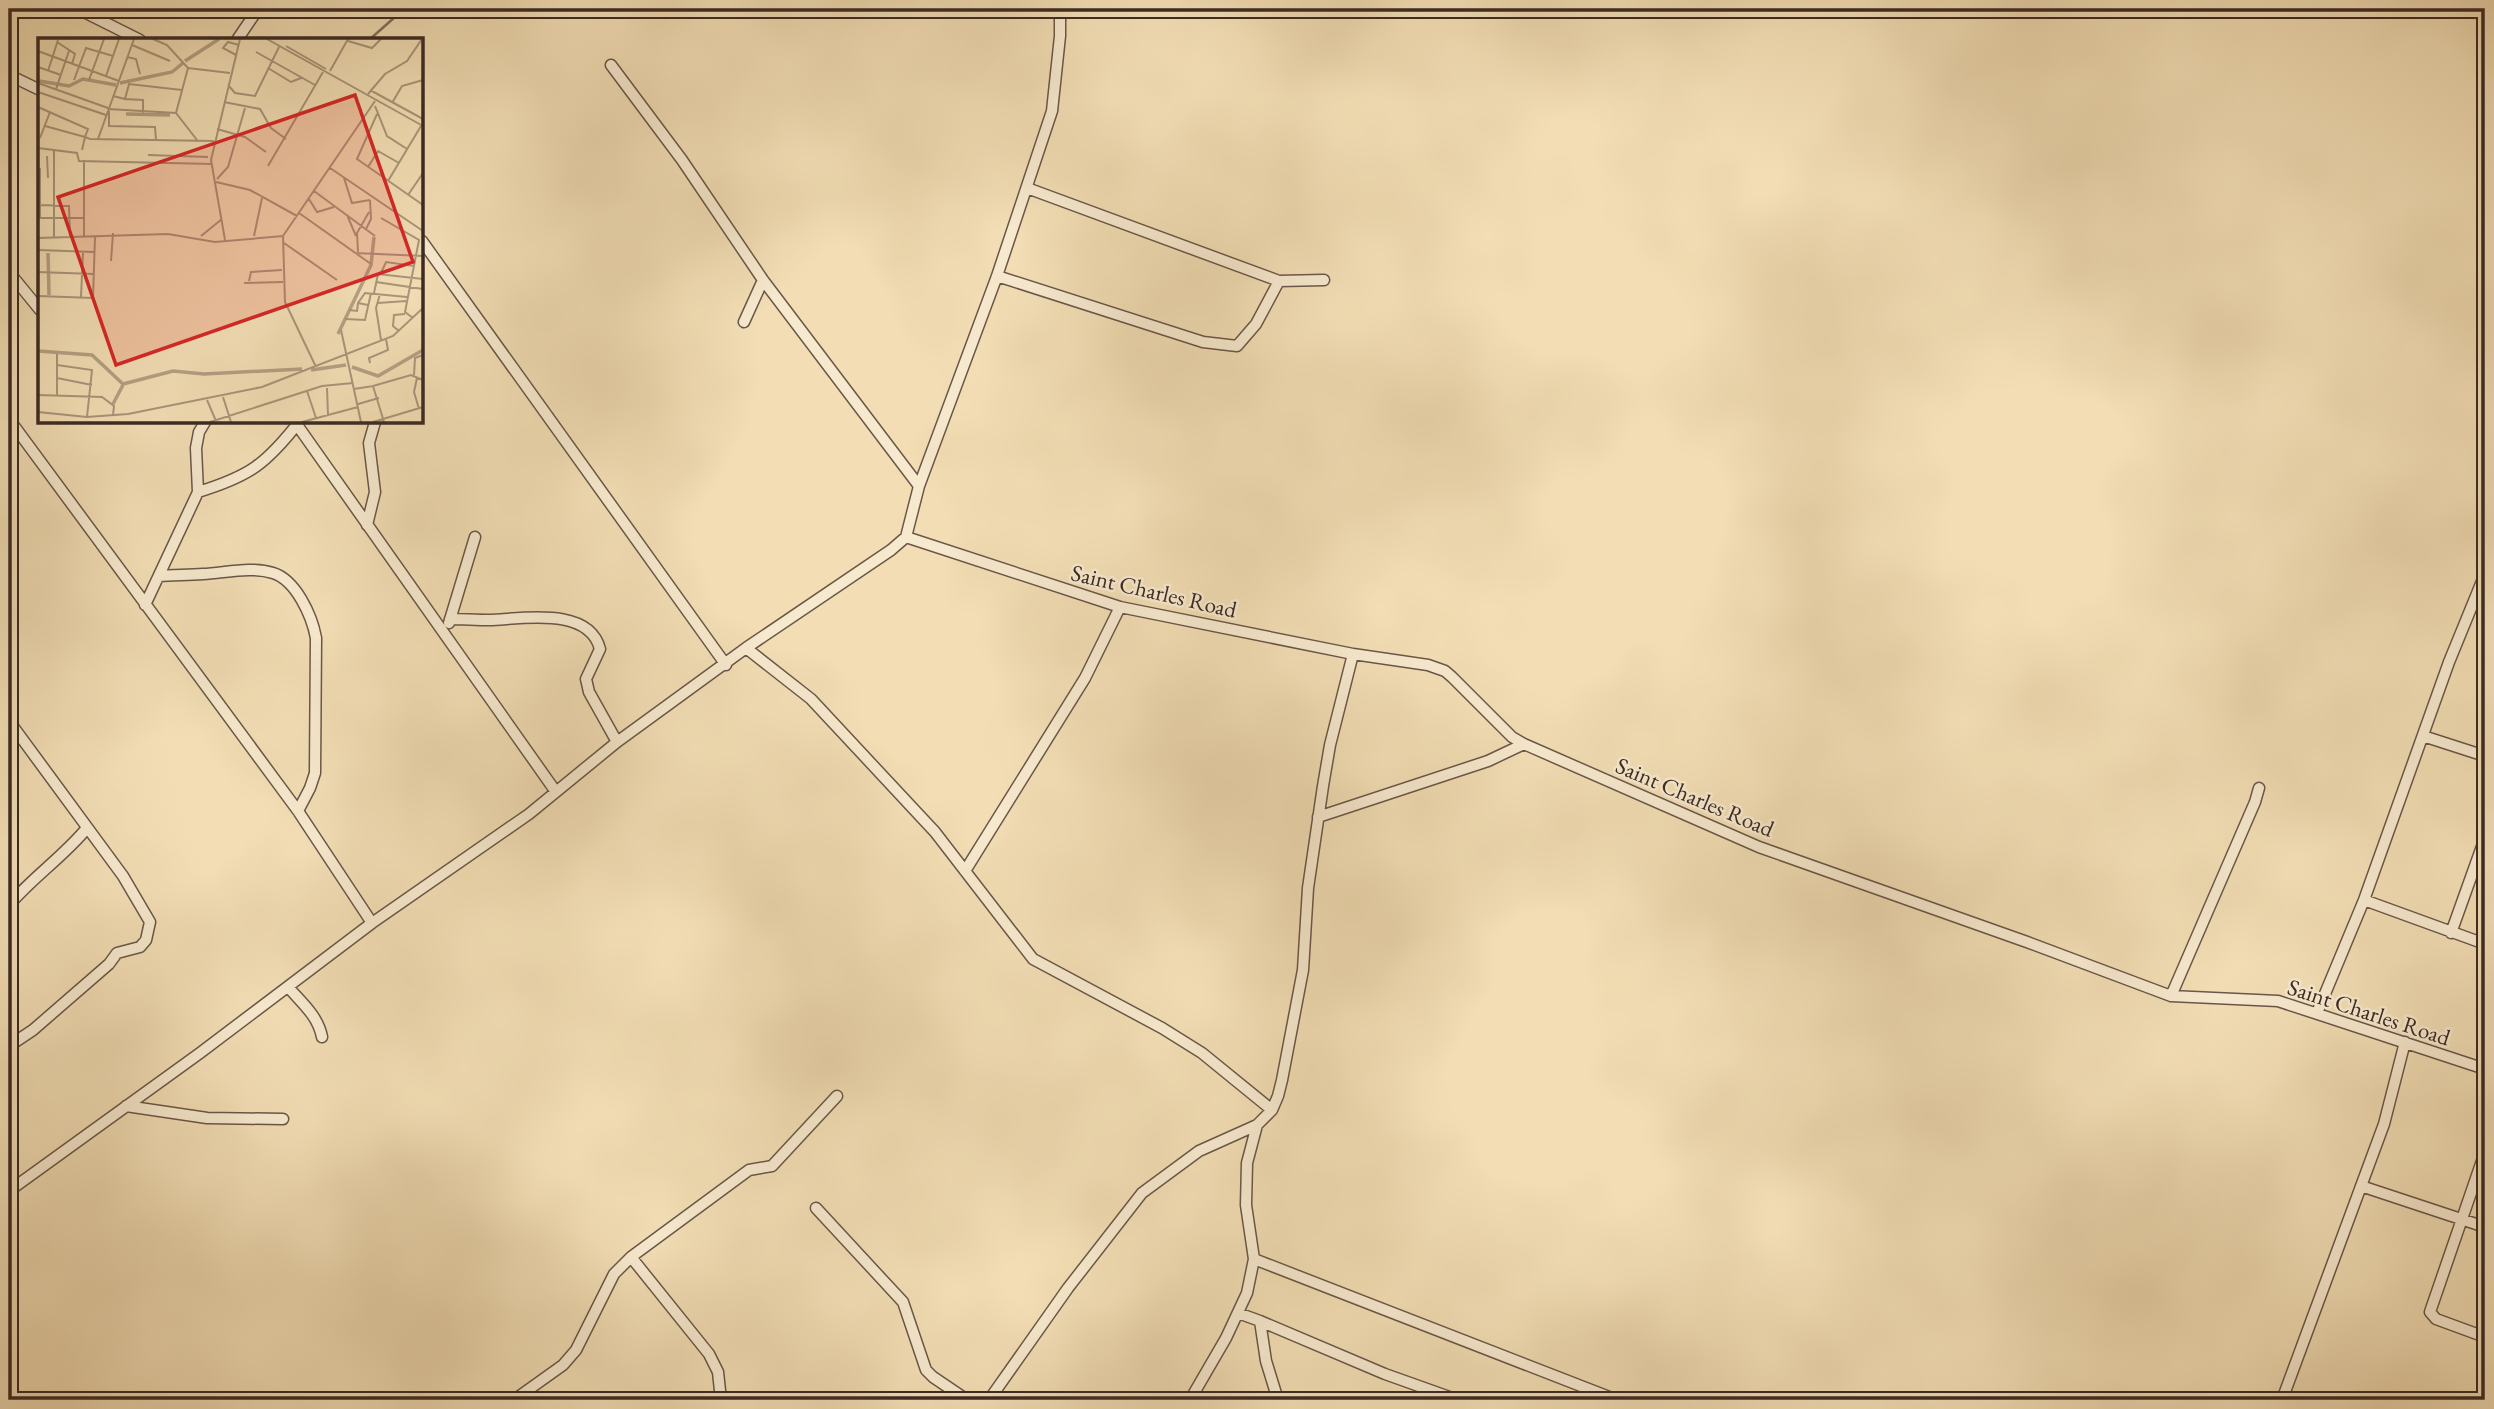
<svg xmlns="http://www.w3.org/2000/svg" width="2494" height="1409" font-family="'EB Garamond',serif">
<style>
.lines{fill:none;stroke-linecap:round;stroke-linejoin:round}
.stream{stroke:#84715d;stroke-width:2.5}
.street-casing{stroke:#695748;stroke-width:13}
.street{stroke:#f7e9ce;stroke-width:10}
.labels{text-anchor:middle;stroke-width:5;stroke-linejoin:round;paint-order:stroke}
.street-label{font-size:23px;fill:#3b2a24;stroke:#f7e9ce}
.inset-river{fill:none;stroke:#b4a083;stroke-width:3.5}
.inset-road{fill:none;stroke:#a9957a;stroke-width:2}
.view{fill:#d62828;fill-opacity:0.15;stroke:#d62828;stroke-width:3.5}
.inset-edge{fill:none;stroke:#3b2a24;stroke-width:3.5}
</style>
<rect width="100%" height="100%" fill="#f2ddb4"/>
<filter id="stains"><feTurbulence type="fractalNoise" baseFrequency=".00286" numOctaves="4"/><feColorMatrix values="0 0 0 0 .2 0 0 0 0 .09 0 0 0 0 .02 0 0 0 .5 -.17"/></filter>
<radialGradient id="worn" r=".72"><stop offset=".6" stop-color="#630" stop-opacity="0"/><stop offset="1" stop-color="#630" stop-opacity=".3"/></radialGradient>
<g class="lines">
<!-- stream -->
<path class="stream" d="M369 40 404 9"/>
<defs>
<path id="street" d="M78 9 140 40
M237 40 258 9
M611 65 682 160 763 280 919 486
M9 75 40 90
M1027 188 1279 281 1324 280
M422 241 726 665
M9 272 40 310
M997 276 1203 342 1237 346 1256 324 1279 281
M744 322 763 280
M9 419 298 811 372 923
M295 422 556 792
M198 492C250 476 266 464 299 422
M367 525 375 492 369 443 375 422
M906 537 1120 607 1353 654 1428 665 1445 671 1452 677 1512 737 1524 744 1759 847 2027 942 2171 996 2278 1001 2485 1069
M159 576C174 575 188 575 203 574 225 573 251 566 273 573 296 580 312 616 316 638L315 773 310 788 298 811
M145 605 198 492 196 448 199 432 205 422
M450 619C463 619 476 620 489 620 522 619 589 606 600 649L586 679 589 692 617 742
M449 623 475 537
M746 648 811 699 935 832 1033 959 1162 1028 1202 1053 1272 1110
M9 721 123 876 150 922 146 940 140 947 117 953 109 964 33 1030 9 1046
M2423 736 2485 756
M1318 817 1488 761 1524 744
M965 871 1085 678 1120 607
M2364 900 2485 944
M9 905C33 877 64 856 87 828
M2451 933 2485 838
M288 987C302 1003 318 1016 322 1037
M2171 996 2255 802 2259 788
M2317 1013 2364 900 2449 662 2485 574
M126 1106 207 1118 283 1119
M2485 1152 2430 1312 2436 1319 2485 1337
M2361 1186 2485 1227
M9 1191 200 1053 372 923 529 814 617 742 746 648 891 550 906 537 919 486 997 276 1052 111 1060 36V9
M816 1208 903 1302 926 1370 933 1377 967 1400
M631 1257 709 1354 718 1372 721 1400
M1254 1259 1617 1400
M1238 1313 1260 1321 1266 1361 1278 1400
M1260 1321 1385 1374 1458 1400
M514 1400 563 1365 576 1350 614 1274 631 1257 749 1170 772 1166 837 1096
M989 1400 1068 1288 1142 1193 1199 1151 1257 1125
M1190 1400 1226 1338 1247 1293 1254 1259 1246 1205 1247 1163 1257 1125 1272 1110 1278 1096 1282 1080 1303 970 1308 888 1323 786 1330 745 1353 654
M2282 1400 2384 1124 2405 1042"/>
</defs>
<!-- street casing -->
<use href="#street" class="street-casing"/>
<!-- street -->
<use href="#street" class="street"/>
</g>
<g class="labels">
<!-- street labels -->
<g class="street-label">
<text transform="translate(1154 591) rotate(13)" y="8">Saint Charles Road</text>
<text transform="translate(1695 797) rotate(23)" y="8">Saint Charles Road</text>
<text transform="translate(2369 1012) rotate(18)" y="8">Saint Charles Road</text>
</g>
</g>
<!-- overview -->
<g transform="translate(38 38)">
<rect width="385" height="385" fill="#f2ddb4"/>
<path class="inset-river" d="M147 23 181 1M1 43 31 48 45 41 78 47M82 45 134 34 145 25M88 76 132 77M10 215 11 257M300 296 333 227 336 199M0 313 54 317 85 346 135 333 166 336 264 331M314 329 340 338 385 312M273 332 308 327M75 366 85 347"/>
<path class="inset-road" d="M115 1 129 7 150 30 192 35M229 1 385 88M310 3 334 10 343 1M19 4 37 16 34 26M94 7 132 23M248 8 288 31M0 13 81 43M218 14 277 47M198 17 185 10 190 4 201 7M89 19 98 21 102 36M0 29 23 37M230 30 253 44 263 40M10 33 20 2M292 33 310 1M68 38 75 18M36 42 48 10 75 18 81 1M51 42 66 1M0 45 70 70M190 47 197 55 217 58 241 9M18 51 31 13M332 52 385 81M0 54 68 77M330 56 347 36 369 23 384 1M75 58 87 61 91 46 144 52M87 61 105 62V75M186 64 222 71 233 90 248 101M354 65 364 48 385 42M337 68 349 98 369 111M0 69 50 91 47 99 52 101 176 103M70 71 138 75M71 73V88L117 89 118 102M138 75 150 30M138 75 159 102M339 76 319 121 385 167M7 88 47 99 44 112M179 91 207 99 228 114M2 100 12 74M60 101 96 1M0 110 39 115 41 123 174 126M16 113V199M110 117 170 119M9 118 10 140M230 128 285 34M330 129 340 113 361 125M2 130V180M292 130 385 193M306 140 314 165 332 162M179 141 190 129 207 70M350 143 383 88M178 144 212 152 259 178M276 153 337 198M370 157 385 135M271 161 279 174 296 169M2 167 31 168 32 199M261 175 333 226M309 177 318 198M0 180H45M343 180 381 202 367 274 375 280M328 191 333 181 332 162M163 198 184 181M216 198 224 160M46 199V122M0 200 130 196 177 204 245 198M187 202 173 122 202 1M246 205 299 242M0 212 56 214M320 214 319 195 331 174M317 215 385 218M73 223 75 195M0 234 56 236M343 235 348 224 376 228M211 243 213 234 244 232M338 244 385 251M206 245 245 244M336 255 340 236 385 241M342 256 338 270 343 302M0 258 55 260 57 199M43 259 45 214M320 265 327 255 369 259M340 265 368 263M311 272 319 273 320 265 330 267M307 281 327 282 333 255M303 292 323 384M361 293 355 288 356 277 367 276M19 316V357M332 325 331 320 350 312 348 301M19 327 54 332 49 379M278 329 247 264 245 198 337 63M376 337 377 320 385 317M19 340 54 347M379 340 376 354 381 371M335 348 373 337 385 342M289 350 290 377M316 351 335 348 346 384M269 353 278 380M0 357 64 359 76 368 75 377M185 359 193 384M169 362 178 383M320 366 341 360M0 374 49 379 90 376 224 349 355 298 385 270M172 384 284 348 315 345M264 384 320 369M335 384 385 369"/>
<path class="view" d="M317 57 375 224 78 327 20 159Z"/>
<rect width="385" height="385" class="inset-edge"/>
</g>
<!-- margin -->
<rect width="2494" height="1409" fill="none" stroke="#f2ddb4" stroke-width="35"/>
<rect x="10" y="10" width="2473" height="1388" fill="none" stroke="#3b2a24" stroke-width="3.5"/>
<rect x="18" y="18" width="2459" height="1374" fill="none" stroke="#3b2a24" stroke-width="2"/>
<rect width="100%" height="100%" filter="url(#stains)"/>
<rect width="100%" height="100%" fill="url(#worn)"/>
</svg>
